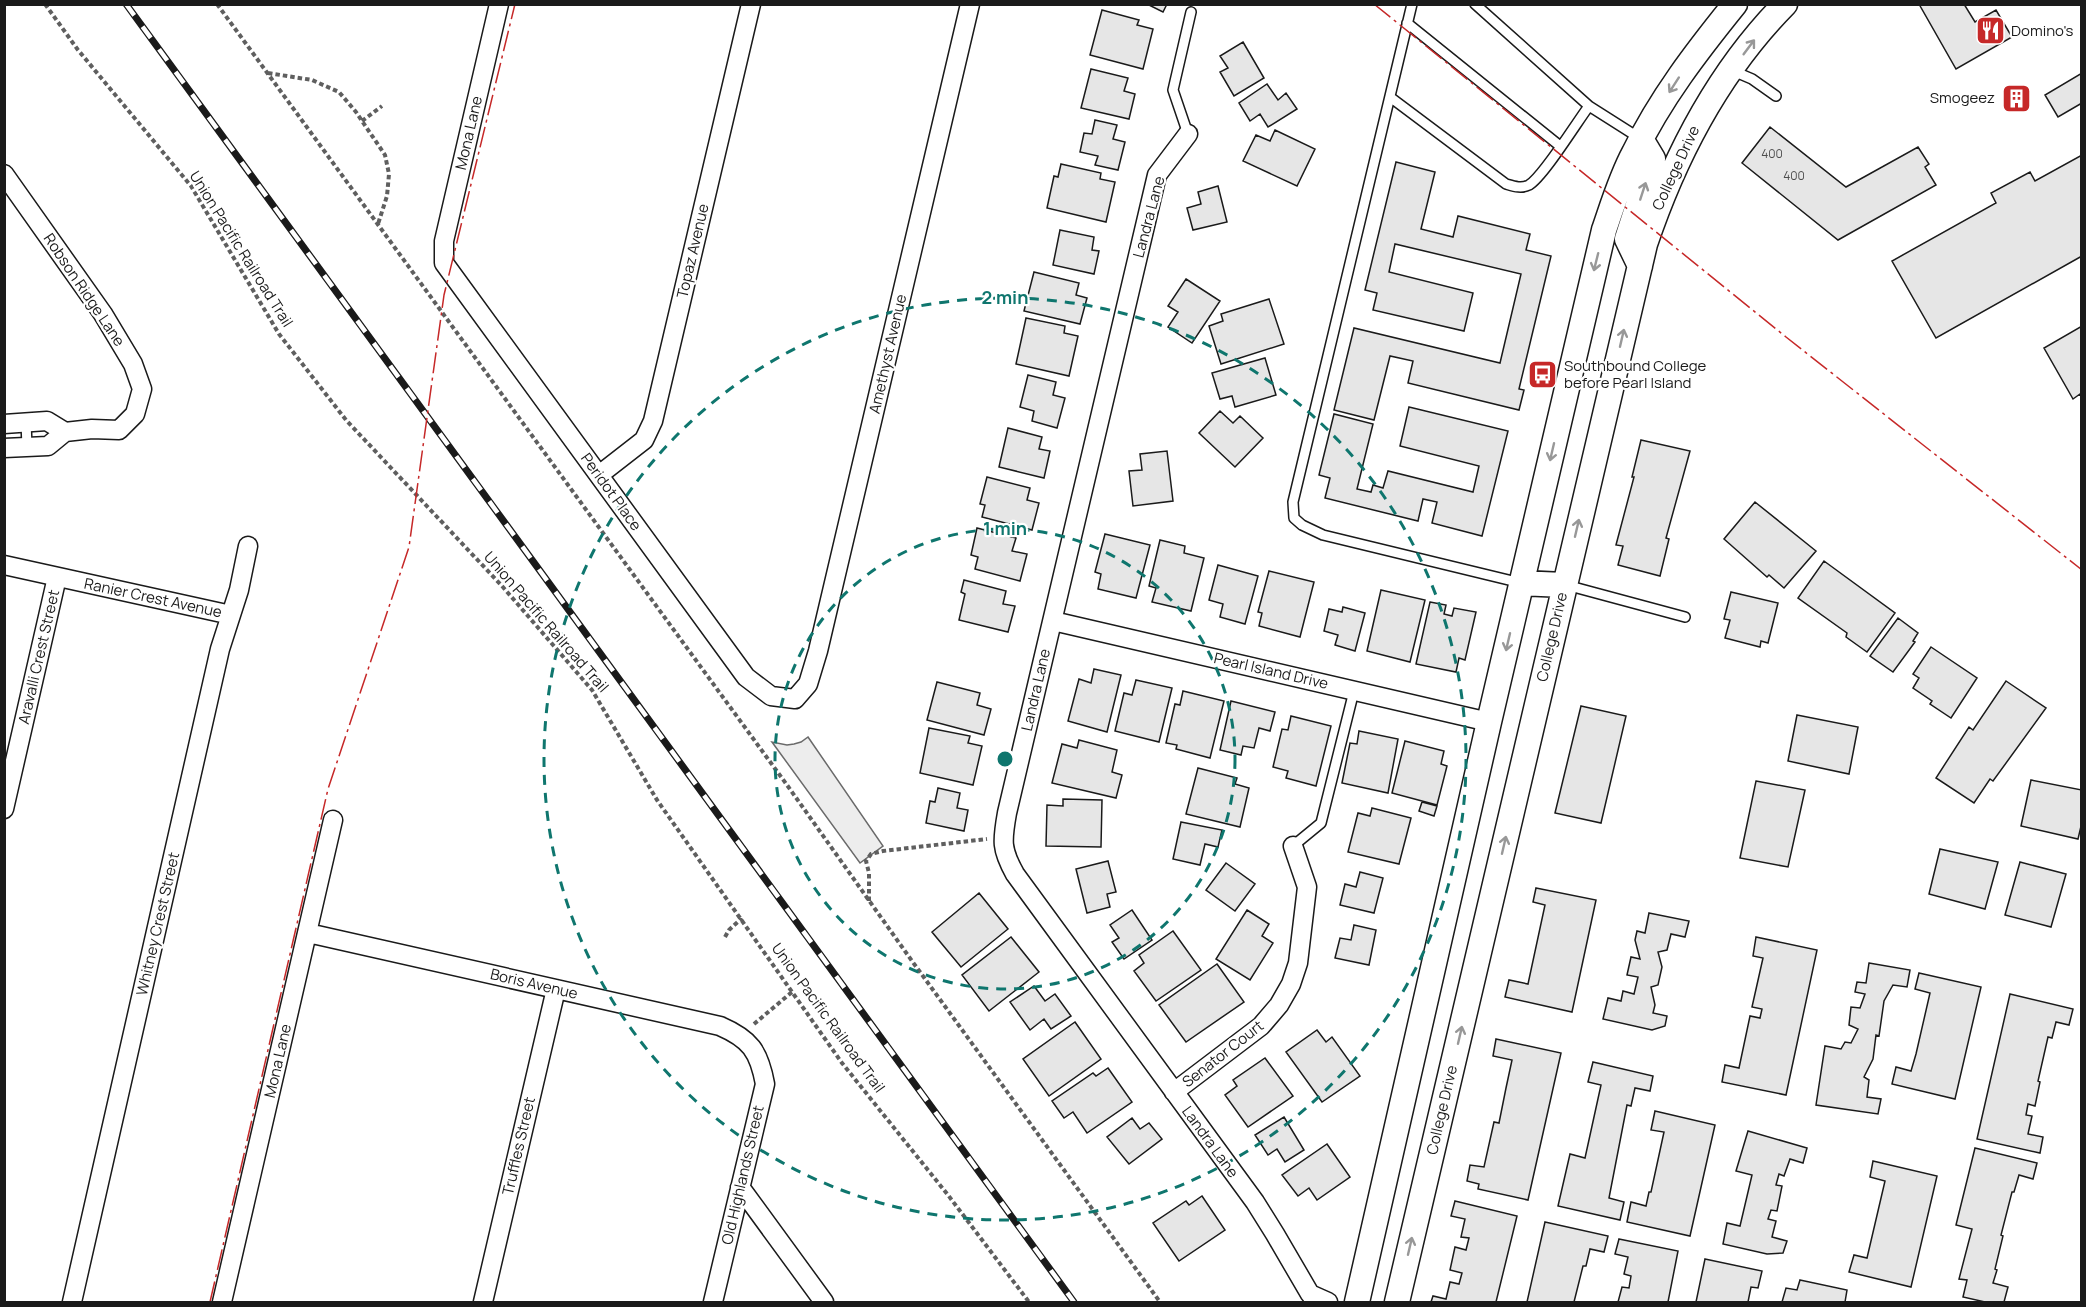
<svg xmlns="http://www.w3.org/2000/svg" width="2086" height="1307" font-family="Manrope,sans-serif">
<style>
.built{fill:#ededed;stroke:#6a6a6a;stroke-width:1.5}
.building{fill:#e6e6e6;stroke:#1a1a1a;stroke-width:1.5}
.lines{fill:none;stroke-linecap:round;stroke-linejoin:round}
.lane-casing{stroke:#1a1a1a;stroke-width:12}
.street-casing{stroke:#1a1a1a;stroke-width:21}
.secondary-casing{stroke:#1a1a1a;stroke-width:27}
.path{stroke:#5f5f5f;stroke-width:4;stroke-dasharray:4.5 3;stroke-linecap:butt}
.lane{stroke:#fff;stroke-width:9}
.street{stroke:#fff;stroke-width:18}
.secondary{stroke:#fff;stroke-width:24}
.rail-casing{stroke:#1a1a1a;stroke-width:7}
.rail{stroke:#fff;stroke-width:4.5;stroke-dasharray:14;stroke-linecap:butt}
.power{stroke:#c62828;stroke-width:1.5;stroke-dasharray:21 4.5 3 4.5;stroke-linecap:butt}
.oneway{stroke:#989898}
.ring{fill:none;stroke:#0f766e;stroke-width:3;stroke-dasharray:10 8}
.labels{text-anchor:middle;stroke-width:4.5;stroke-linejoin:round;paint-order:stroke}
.number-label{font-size:12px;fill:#4d4d4d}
.poi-label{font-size:15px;fill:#1a1a1a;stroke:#fff;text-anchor:start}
.street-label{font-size:15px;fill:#1a1a1a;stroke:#fff}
.centre{fill:#0f766e;stroke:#fff;stroke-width:3}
.ring-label{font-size:18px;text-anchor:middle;font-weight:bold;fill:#0f766e;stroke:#fff;stroke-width:4.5;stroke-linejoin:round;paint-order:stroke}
</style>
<rect width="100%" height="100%" fill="#fff"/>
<!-- built -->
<path class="built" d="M808 737 883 846 860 863 772 742 787 745 794 744 801 742Z"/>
<!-- building -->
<path class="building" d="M1147 4H1167L1163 12Z
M1919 4H1964L1975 22 1996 10 2012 37 1956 69Z
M1102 10 1139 20 1137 25 1153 29 1143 69 1090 55Z
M1243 42 1264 78 1234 96 1220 72 1228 68 1220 56Z
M1091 69 1128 78 1124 91 1135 94 1129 119 1081 108Z
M2082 73V103L2058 117 2045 95Z
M1267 84 1278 100 1286 93 1297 109 1268 127 1260 114 1250 121 1239 103Z
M2018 91 2024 101 2015 106 2009 96Z
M1095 120 1117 125 1113 139 1125 142 1118 170 1095 165 1098 156 1080 152 1084 133 1092 134Z
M1770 127 1846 187 1918 147 1929 164 1925 167 1936 185 1838 240 1742 163Z
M1275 130 1315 149 1297 186 1243 161 1256 135 1270 141Z
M2082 155V256L1936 338 1892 261 1996 203 1991 193 2030 172 2035 181Z
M1396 162 1435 172 1421 229 1453 237 1458 216 1530 234 1526 250 1551 256 1519 389 1524 390 1519 410 1408 383 1413 361 1390 356 1374 420 1334 410 1354 328 1500 363 1521 274 1395 244 1389 272 1473 293 1464 331 1373 310 1377 293 1365 290Z
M1061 164 1101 173 1100 179 1115 182 1106 222 1047 208 1054 176 1058 177Z
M1218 186 1227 222 1193 230 1187 208 1201 204 1198 192Z
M1060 230 1094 237 1092 250 1099 251 1094 274 1053 265Z
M1034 272 1079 283 1076 295 1087 298 1080 324 1024 311Z
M1186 279 1220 301 1192 343 1168 327 1178 312 1168 306Z
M1269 299 1284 344 1221 364 1209 326 1223 321 1221 314Z
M1026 318 1065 326 1064 333 1078 336 1069 376 1016 364Z
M2082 326V397L2080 394 2073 399 2044 348Z
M1265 358 1276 395 1235 407 1232 396 1220 399 1212 373Z
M1028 375 1056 382 1053 395 1065 398 1057 428 1032 421 1034 411 1020 407Z
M1409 407 1508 431 1482 536 1432 523 1437 502 1423 499 1418 521 1325 498 1330 478 1319 475 1334 414 1373 424 1357 489 1371 492 1373 485 1383 488 1388 471 1473 492 1479 466 1400 446Z
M1220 411 1233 423 1240 416 1263 438 1235 467 1199 433Z
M1008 428 1042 437 1039 449 1050 451 1044 478 999 467Z
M1641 440 1690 451 1666 538 1669 539 1660 576 1618 565 1623 546 1616 545 1634 477H1632Z
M1167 451 1173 501 1133 506 1129 471 1142 470 1140 454Z
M987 477 1030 488 1027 500 1039 503 1032 530 982 517 985 505 980 504Z
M1755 502 1816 551 1784 588 1769 575 1767 577 1724 539Z
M977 528 1016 538 1012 551 1027 554 1020 581 975 569 978 557 971 555Z
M1105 534 1150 545 1136 598 1098 589 1101 574 1095 572Z
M1160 540 1185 546 1184 553 1204 558 1191 611 1152 602 1156 588 1149 586Z
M1824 561 1895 613 1867 652 1846 637 1847 633 1798 598Z
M1218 565 1258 576 1245 624 1220 617 1223 604 1209 600Z
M1269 571 1314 582 1300 637 1259 626 1262 613 1258 612Z
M964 580 1006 591 1003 604 1015 606 1008 632 959 620 965 594 961 592Z
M1381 590 1425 600 1410 662 1367 651Z
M1731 592 1778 603 1768 643 1761 641 1760 647 1725 638 1730 620 1724 619Z
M1430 602 1446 605 1444 614 1452 616 1454 608 1476 612 1465 660 1459 658 1456 672 1416 664Z
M1343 607 1365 613 1355 651 1335 645 1338 635 1324 631 1329 609 1342 612Z
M1898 618 1918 633 1913 641 1915 642 1893 672 1870 656Z
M1931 647 1977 678 1951 718 1930 704 1932 701 1913 688 1919 678 1913 674Z
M1094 669 1121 675 1107 732 1068 721 1079 679 1091 683Z
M1136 680 1172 688 1159 742 1115 731 1124 693 1132 695Z
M2006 681 2046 708 1993 781 1990 779 1974 803 1936 778 1969 727 1973 730Z
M937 682 980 693 977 705 991 709 984 735 927 720Z
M1183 691 1224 701 1210 758 1176 749 1177 745 1166 743 1175 704 1180 705Z
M1231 701 1275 712 1270 731 1259 728 1254 748 1243 746 1241 755 1220 750Z
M1581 706 1626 716 1601 823 1555 813Z
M1797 715 1858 727 1849 774 1788 761Z
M1291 716 1331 726 1316 786 1286 778 1288 771 1273 767 1282 729 1288 730Z
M929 728 970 736 968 743 982 746 973 785 920 773Z
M1359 731 1398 739 1388 793 1342 783 1350 743 1357 744Z
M1079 740 1117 750 1112 772 1122 775 1116 798 1052 783 1062 744 1077 748Z
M1405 741 1444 751 1441 764 1447 766 1437 805 1392 793Z
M1198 768 1237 778 1235 784 1249 788 1240 827 1186 814Z
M2031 780 2082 790V822L2078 839 2021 826Z
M1756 781 1805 790 1788 867 1740 858Z
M938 788 960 793 957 808 968 810 964 831 926 823 930 801 935 802Z
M1063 799 1102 800 1101 847 1046 846 1047 805 1063 806Z
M1422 802 1437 806 1434 816 1419 811Z
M1372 808 1411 818 1399 864 1348 852 1358 813 1370 816Z
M1181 822 1222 830 1218 847 1205 844 1200 865 1173 859Z
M1940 849 1998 862 1985 909 1929 894Z
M1108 861 1116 892 1107 894 1110 907 1087 913 1076 869Z
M2020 862 2066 874 2051 927 2005 915Z
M1226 863 1255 884 1235 911 1206 890Z
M1360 872 1383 878 1374 913 1340 905 1345 884 1356 887Z
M1536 888 1596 900 1572 1012 1505 997 1509 980 1528 984 1545 905 1533 902Z
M979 893 1008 929 961 967 932 932Z
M1132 910 1152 940 1124 959 1112 942 1119 938 1110 925Z
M1247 910 1269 924 1262 936 1273 943 1250 980 1216 959Z
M1649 913 1689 921 1685 937 1671 934 1667 950 1658 952 1662 967 1658 985 1651 987 1655 1005 1653 1013 1667 1016 1665 1026 1652 1030 1603 1019 1608 998 1621 1001 1623 991 1634 994 1638 977 1627 975 1631 957 1640 959 1635 940 1637 931 1645 933Z
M1354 925 1376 930 1369 965 1335 958 1340 938 1351 940Z
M1173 931 1201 970 1156 1001 1134 971 1144 963 1139 955Z
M1011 937 1039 972 989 1011 962 975Z
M1756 937 1817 950 1786 1095 1722 1082 1725 1065 1739 1068 1750 1016 1760 1018 1762 1009 1752 1007 1763 958 1753 956Z
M1869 963 1910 970 1907 987 1893 985 1884 1001 1879 1036 1876 1035 1873 1059 1864 1077 1869 1080 1867 1097 1881 1099 1878 1114 1816 1105 1825 1046 1841 1049 1845 1042 1851 1043 1858 1029 1849 1025 1851 1007 1860 1008 1865 994 1855 992 1857 982 1866 983Z
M1217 964 1244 1002 1186 1042 1159 1005Z
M1919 973 1981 987 1955 1099 1892 1084 1896 1067 1911 1071 1916 1054 1930 993 1915 989Z
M1034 986 1045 1001 1055 994 1071 1016 1051 1029 1044 1019 1030 1030 1010 1002Z
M2010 994 2073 1009 2069 1025 2056 1022 2052 1038 2048 1037 2038 1081 2040 1082 2035 1106 2028 1104 2026 1115 2032 1116 2028 1134 2043 1137 2040 1153 1977 1139Z
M1075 1022 1101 1059 1049 1096 1023 1059Z
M1317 1030 1326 1042 1332 1037 1360 1076 1322 1102 1286 1052Z
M1496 1039 1561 1053 1528 1200 1478 1189 1479 1184 1467 1181 1470 1165 1484 1167 1494 1122 1499 1123 1506 1088 1512 1060 1493 1056Z
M1265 1058 1293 1096 1248 1127 1225 1095 1237 1086 1233 1080Z
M1593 1062 1653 1076 1650 1091 1635 1088 1631 1106 1627 1105 1609 1198 1624 1202 1620 1220 1558 1206 1570 1154 1585 1158 1601 1085 1588 1082Z
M1108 1068 1132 1102 1087 1133 1073 1112 1064 1118 1052 1101 1093 1073 1096 1076Z
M1655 1111 1715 1125 1690 1236 1627 1222 1631 1202 1646 1206 1649 1192H1651L1664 1132 1651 1130Z
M1284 1117 1304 1150 1285 1162 1277 1149 1268 1155 1255 1135Z
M1132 1118 1140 1129 1149 1123 1162 1139 1129 1164 1107 1137Z
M1748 1131 1807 1148 1803 1163 1790 1159 1784 1176 1779 1174 1776 1185 1782 1186 1777 1211 1771 1210 1768 1219 1776 1221 1772 1237 1787 1241 1783 1253 1767 1254 1723 1244 1727 1223 1740 1226 1752 1175 1736 1171Z
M1327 1144 1350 1177 1317 1200 1309 1188 1298 1196 1282 1175Z
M1975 1148 2037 1163 2033 1179 2019 1175 2014 1192H2012L2001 1235 2003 1236 1995 1269 1997 1270 1993 1283 2008 1287 2004 1302H1985L1963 1297 1967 1280 1959 1279 1972 1229 1956 1225Z
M1873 1161 1937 1176 1911 1287 1849 1272 1854 1255 1867 1258 1885 1181 1870 1177Z
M1202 1196 1225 1230 1179 1261 1153 1223 1186 1201 1189 1205Z
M1455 1201 1517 1216 1496 1302H1431L1433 1296 1446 1299 1450 1282 1459 1284 1462 1273 1450 1270 1455 1247 1466 1250 1469 1238 1461 1237 1465 1219 1451 1216Z
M1545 1222 1608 1236 1604 1252 1590 1249 1586 1266H1583L1574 1302H1527Z
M1619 1239 1678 1251 1668 1302H1618L1622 1287 1629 1288 1631 1276 1624 1274 1628 1257 1615 1254Z
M1705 1259 1762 1271 1758 1288 1751 1287 1748 1302H1696Z
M1800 1280 1847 1290 1845 1302H1782L1786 1288 1797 1290Z"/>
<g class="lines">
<defs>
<path id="lane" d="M1412 4 1293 502 1294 518 1302 525 1323 535 1521 583
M1475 4 1589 106
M1407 23 1560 146
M1731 70 1752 79 1776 96
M1390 97 1506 184C1513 186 1521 189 1529 185 1543 177 1577 122 1589 106L1641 139
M1188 134 1173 90 1191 12
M26 422 27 447
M1566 585 1685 617
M1293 846 1321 823 1354 691"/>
<path id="street" d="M499 4 444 241V263L746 677 771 696 795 699 808 684 818 651 970 4
M1188 134 1157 175 1007 813C1002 841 1001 849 1015 874L1255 1202 1275 1234 1310 1294 1328 1302
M4 174 103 314 133 364 142 389 135 414 119 430 92 429 65 432 48 446 4 448
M4 424 47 421 65 432
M599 475 644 440 653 421 751 4
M4 565 231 615
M1053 621 1489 722
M4 809 57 577
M308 933 720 1026C750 1039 759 1051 765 1084L713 1302
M1174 1092 1261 1026 1279 1005 1291 984 1298 963 1307 887 1293 846
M740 1187 824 1302
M72 1302 220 649 239 590 248 546
M222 1302 333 820
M483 1302 556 989"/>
<path id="secondary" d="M1640 266 1627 239 1653 159 1641 139
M1521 583 1564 585
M1357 1302 1489 722 1604 230C1613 204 1621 177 1634 153 1660 99 1697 51 1735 4
M1397 1302 1645 244C1675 155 1718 72 1785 4"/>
</defs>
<!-- lane casing -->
<use href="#lane" class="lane-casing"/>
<!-- street casing -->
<use href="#street" class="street-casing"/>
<!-- secondary casing -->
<use href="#secondary" class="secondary-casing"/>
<!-- path -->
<path class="path" d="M45 4 78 50 191 186 279 334 346 420 502 586 592 690 657 800 842 1063 948 1195 1029 1302
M217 4 787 785 912 961 1160 1302
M268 73 312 80 339 92 356 112 385 155 389 174 387 196 378 224
M362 121 382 106
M869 901V873L866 861 871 854 883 851 987 839
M725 937 729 930 742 918
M754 1024 792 992"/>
<!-- lane -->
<use href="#lane" class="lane"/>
<!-- street -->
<use href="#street" class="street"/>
<!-- secondary -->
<use href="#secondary" class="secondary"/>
<defs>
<path id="rail" d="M126 4 1074 1302"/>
</defs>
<!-- rail casing -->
<use href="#rail" class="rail-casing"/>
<!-- rail -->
<use href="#rail" class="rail"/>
<!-- power -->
<path class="power" d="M1374 4 1786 337 2082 570
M210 1302 328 789 409 547 444 295 515 4"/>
</g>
<!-- one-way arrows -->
<defs><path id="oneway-shaft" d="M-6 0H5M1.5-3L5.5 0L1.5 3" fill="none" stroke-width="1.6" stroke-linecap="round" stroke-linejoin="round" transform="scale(1.5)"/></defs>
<g class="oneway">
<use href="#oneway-shaft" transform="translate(1749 47) rotate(-53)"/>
<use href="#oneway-shaft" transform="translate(1674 85) rotate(123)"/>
<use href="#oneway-shaft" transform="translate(1643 191) rotate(-72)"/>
<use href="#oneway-shaft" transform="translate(1596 262) rotate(104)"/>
<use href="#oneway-shaft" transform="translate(1622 338) rotate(-77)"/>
<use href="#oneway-shaft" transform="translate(1552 452) rotate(103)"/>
<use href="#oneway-shaft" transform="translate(1577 528) rotate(-77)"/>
<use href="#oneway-shaft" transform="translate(1508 642) rotate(103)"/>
<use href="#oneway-shaft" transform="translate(1504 845) rotate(-77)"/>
<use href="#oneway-shaft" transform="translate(1460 1035) rotate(-77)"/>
<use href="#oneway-shaft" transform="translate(1410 1246) rotate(-77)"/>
</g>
<!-- distance rings -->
<g class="ring">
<circle cx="1005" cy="759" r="230"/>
<circle cx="1005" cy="759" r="461"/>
</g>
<!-- icons -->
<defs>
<symbol id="restaurant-square" viewBox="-11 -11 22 22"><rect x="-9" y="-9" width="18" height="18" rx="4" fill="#c62828" stroke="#fff"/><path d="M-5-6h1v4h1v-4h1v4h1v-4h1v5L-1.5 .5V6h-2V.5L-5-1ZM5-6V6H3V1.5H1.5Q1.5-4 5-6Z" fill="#fff"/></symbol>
<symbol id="building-square" viewBox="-11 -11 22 22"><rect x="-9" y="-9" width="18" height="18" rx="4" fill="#c62828" stroke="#fff"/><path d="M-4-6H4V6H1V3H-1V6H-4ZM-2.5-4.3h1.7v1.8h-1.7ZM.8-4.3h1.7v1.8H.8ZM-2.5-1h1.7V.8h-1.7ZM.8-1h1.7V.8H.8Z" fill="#fff"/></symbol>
<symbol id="bus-square" viewBox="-11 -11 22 22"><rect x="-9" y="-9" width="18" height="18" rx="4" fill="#c62828" stroke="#fff"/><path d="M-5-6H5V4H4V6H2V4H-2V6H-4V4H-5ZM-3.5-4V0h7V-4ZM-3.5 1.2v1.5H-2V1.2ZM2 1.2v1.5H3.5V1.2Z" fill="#fff"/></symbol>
</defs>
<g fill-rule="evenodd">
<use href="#restaurant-square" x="1974" y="14" width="33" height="33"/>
<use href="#building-square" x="2000" y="82" width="33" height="33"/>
<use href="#bus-square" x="1526" y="358" width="33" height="33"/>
</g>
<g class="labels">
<!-- number labels -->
<g class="number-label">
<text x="1772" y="158">400</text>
<text x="1794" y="180">400</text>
</g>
<!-- poi labels -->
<g class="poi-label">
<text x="2011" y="36">Domino's</text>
<text x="1995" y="103" text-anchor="end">Smogeez</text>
<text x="1564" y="371">Southbound College<tspan x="1564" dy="17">before Pearl Island</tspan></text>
</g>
<!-- street labels -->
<g class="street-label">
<text transform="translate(469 133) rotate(-77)" y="5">Mona Lane</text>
<text transform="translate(1676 168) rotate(-65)" y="5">College Drive</text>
<text transform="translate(1149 217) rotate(-75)" y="5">Landra Lane</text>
<text transform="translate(241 249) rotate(58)" y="5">Union Pacific Railroad Trail</text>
<text transform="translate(693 251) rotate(-77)" y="5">Topaz Avenue</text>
<text transform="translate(84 290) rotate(56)" y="5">Robson Ridge Lane</text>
<text transform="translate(888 354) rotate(-77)" y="5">Amethyst Avenue</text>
<text transform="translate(611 492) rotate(54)" y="5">Peridot Place</text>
<text transform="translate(153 598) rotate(12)" y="5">Ranier Crest Avenue</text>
<text transform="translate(546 622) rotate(49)" y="5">Union Pacific Railroad Trail</text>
<text transform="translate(1552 637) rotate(-77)" y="5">College Drive</text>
<text transform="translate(39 657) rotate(-77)" y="5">Aravalli Crest Street</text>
<text transform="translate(1271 671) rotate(13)" y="5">Pearl Island Drive</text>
<text transform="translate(1036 690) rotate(-77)" y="5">Landra Lane</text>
<text transform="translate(158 924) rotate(-77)" y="5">Whitney Crest Street</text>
<text transform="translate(534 984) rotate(13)" y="5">Boris Avenue</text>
<text transform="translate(828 1018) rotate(54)" y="5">Union Pacific Railroad Trail</text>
<text transform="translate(1223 1054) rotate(-38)" y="5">Senator Court</text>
<text transform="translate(278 1061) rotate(-77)" y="5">Mona Lane</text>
<text transform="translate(1442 1110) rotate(-77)" y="5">College Drive</text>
<text transform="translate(1210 1142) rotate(54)" y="5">Landra Lane</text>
<text transform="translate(519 1146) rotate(-77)" y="5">Truffles Street</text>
<text transform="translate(743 1175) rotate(-77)" y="5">Old Highlands Street</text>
</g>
</g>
<circle cx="1005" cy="759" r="9" class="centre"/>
<g class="ring-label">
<text x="1005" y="304">2 min</text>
<text x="1005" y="535">1 min</text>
</g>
<!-- border -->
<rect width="2086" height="1307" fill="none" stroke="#1a1a1a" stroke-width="12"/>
</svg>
